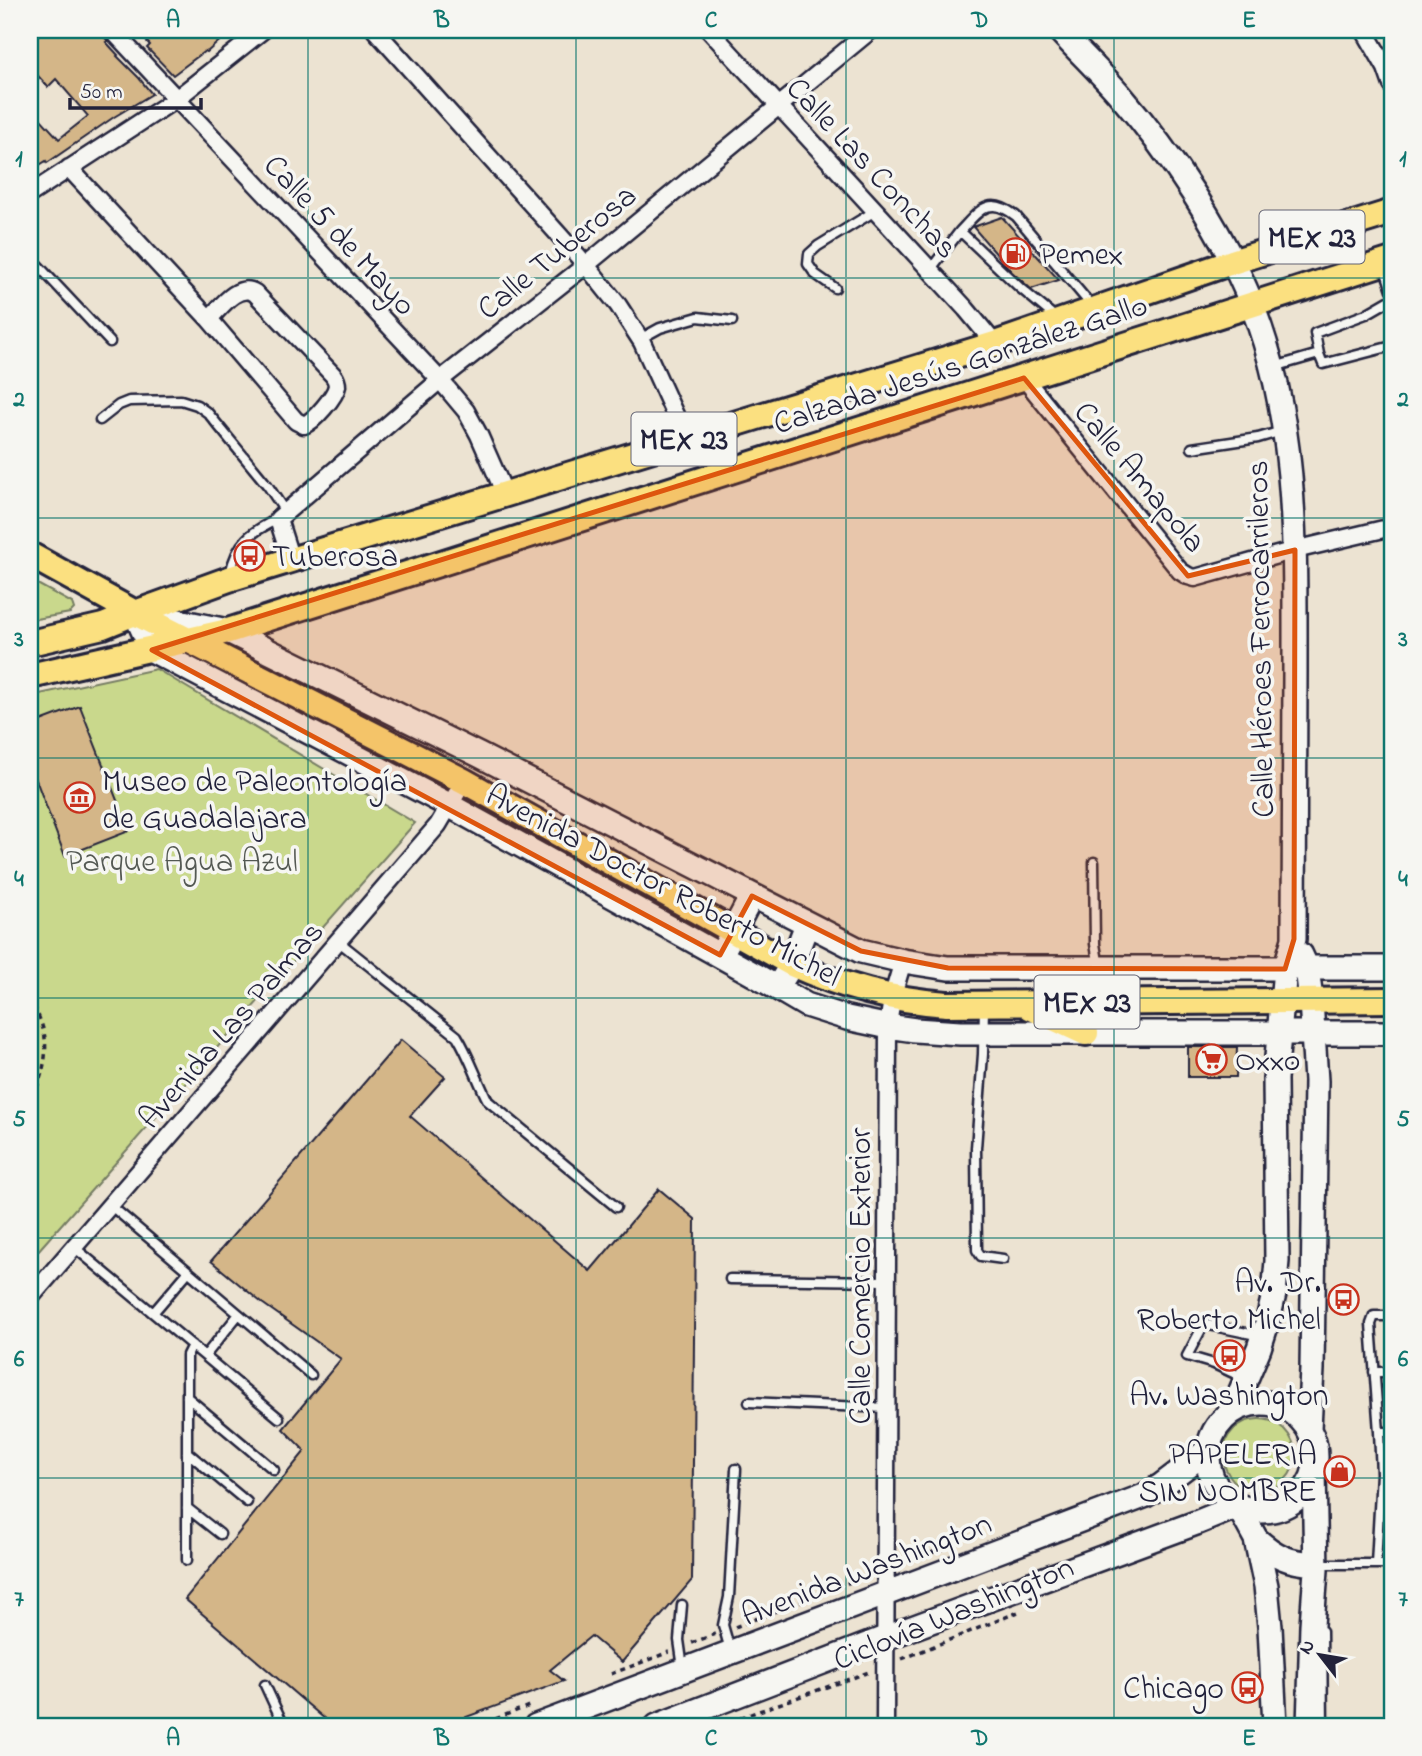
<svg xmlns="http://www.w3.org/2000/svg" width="1422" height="1756" font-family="'Indie Flower',sans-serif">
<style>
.green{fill:#c9d88c;stroke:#767d64;stroke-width:2}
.building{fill:#d4b688;stroke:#22223b;stroke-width:2}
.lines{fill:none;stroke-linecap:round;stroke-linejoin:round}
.lane-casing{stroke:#22223b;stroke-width:13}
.street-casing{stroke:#22223b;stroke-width:21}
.secondary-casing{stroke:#22223b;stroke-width:28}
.primary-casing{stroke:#22223b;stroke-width:30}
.path{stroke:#22223b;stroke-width:3.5;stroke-dasharray:5 5;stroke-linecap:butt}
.lane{stroke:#f6f6f2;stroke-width:8}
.street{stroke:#f6f6f2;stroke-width:16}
.secondary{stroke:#f6f6f2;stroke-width:23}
.primary{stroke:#fbe080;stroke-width:24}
.marked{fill:#de560e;fill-opacity:0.2;stroke:#de560e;stroke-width:5;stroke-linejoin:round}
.grid{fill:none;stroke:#0f766e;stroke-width:2;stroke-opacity:0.55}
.labels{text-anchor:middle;stroke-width:7;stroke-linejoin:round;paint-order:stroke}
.shield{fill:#f6f6f2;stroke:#626272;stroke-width:2}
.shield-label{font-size:30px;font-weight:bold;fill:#22223b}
.street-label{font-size:32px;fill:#22223b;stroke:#f6f6f2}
.poi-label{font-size:32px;fill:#22223b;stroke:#f6f6f2;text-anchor:start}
.park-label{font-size:32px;fill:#545953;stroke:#f6f6f2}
.neatline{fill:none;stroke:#0f766e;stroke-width:2.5}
.grid-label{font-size:23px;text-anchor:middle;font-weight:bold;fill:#0f766e}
</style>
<rect width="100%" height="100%" fill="#ece3d2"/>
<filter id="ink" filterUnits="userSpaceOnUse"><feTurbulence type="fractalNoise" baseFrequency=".0143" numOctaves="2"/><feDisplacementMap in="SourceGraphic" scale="14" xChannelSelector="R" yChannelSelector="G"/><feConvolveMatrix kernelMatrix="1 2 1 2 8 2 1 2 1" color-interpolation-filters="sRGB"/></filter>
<g filter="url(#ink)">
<!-- green -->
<path class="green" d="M30 580 72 603 74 609 70 613 30 620Z
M156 669 415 823 30 1260V696Z
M1223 1455a36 36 0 1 1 72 0a36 36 0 1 1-72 0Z"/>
<!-- building -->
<path class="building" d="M44 30H98L108 41 106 42 118 55 117 56 139 78 152 94 114 117 47 163 46 161 30 171V107L59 139 88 116 56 79 48 87 30 67V42Z
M136 30H217L224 37 207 52 205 51 173 75 147 48 150 45Z
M1002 217 1059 280 1031 289 1012 272 973 227Z
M80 706 129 831 65 856 30 764V725Z
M401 1040 445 1077 410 1116 590 1271 659 1189 695 1219 692 1580 622 1662 591 1636 550 1670 564 1681 442 1726H333L185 1599 305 1451 283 1429 341 1359 262 1303 211 1261Z
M1188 1047H1237L1236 1077H1188Z"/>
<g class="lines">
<defs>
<path id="lane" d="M960 231C980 210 989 195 1016 216L1091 305
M30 255 33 260 110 342
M1384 266 1392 290
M930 270 960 231 1020 288 1055 317
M835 288 815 274 808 264 809 254 818 246 875 211
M640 339 660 328 698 317 732 321
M1319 354 1323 364 1392 346
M1274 367 1319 354 1315 333 1366 314 1392 299
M100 420 119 405 129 401 181 400 197 405 208 413 268 486 286 513
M1192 448 1258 438 1282 431
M230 574C237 542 250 532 278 519
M1094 862 1095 944 1099 967
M338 941 457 1036C470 1057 477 1080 488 1101L616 1207
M984 1006 983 1054 976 1148 977 1250 981 1256 1003 1259
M110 1205 311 1375
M74 1247 279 1418
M730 1279 886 1281
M153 1313 188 1272
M205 1356 239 1314
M1374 1372H1392
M1244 1378 1214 1364 1187 1356 1204 1324 1261 1336
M187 1397 274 1470
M749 1402 886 1408
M1379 1432 1371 1324 1374 1316H1392
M187 1452 247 1502
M1381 1473 1379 1432H1392
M187 1508 220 1534
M187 1560V1355L192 1345
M1318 1564H1392
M1376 1564 1381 1473H1392
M682 1605 679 1640 683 1668
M1322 1631 1323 1726
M730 1650 723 1625 729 1597 736 1469
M265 1685 284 1726"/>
<path id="street" d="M112 30 440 380 466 411 479 435 505 494
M375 30 586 265 618 305 642 342 686 439
M709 30 966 309 995 344
M1364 30 1386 68 1392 85
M69 168 209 319 296 421 304 425C314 421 335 397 337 386 337 381 336 379 333 375L255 293C238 282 220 308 209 319
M30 194 176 99 263 30
M1024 378 1180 571 1188 576 1195 578 1295 550 1392 527
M291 560 278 519 440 380 586 265 871 30
M30 1298 438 825 464 781
M885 1726 888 1026 892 998 903 961"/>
<path id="secondary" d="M1059 30C1079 52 1101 73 1120 95 1171 154 1224 233 1252 305 1298 421 1295 547 1295 670 1295 760 1294 849 1294 939L1285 969 1275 1079 1277 1261 1274 1294 1268 1320 1259 1348 1232 1412
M135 613 152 650 445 803 755 975 806 1005 847 1018 880 1025 915 1030 960 1033H1392
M148 615 228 631 479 755 861 951 903 961 948 968H1392
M725 947 752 896
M1301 955 1307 968 1311 1000 1316 1081 1312 1369 1309 1429
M782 980 792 964 807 924
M1208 1457a54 54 0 1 1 108 0a54 54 0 1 1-108 0Z
M1256 1539C1276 1557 1288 1562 1315 1564
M536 1726 1144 1496 1162 1485 1208 1450
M657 1726 885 1638 1196 1523 1238 1506 1256 1539 1266 1586 1270 1627 1275 1726
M1309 1726 1312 1625 1316 1570 1314 1471"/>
<path id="primary" d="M30 555 135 613 464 781 792 964C843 987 891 1000 947 1004L1392 1000
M30 643 103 626 135 613 229 579 995 344 1232 262 1392 212
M30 676 228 631 1392 260
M1030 1007 1086 1033"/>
</defs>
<!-- lane casing -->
<use href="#lane" class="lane-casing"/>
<!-- street casing -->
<use href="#street" class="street-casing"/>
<!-- secondary casing -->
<use href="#secondary" class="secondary-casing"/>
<!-- primary casing -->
<use href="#primary" class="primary-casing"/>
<!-- path -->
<path class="path" d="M30 997C34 1007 40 1018 43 1029 50 1052 42 1080 30 1101
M902 1563 951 1546
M735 1627 871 1574
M692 1643 715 1634
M902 1659 1021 1611
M611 1674 669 1652
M731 1721 869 1672
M477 1726 529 1706"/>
<!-- lane -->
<use href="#lane" class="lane"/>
<!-- street -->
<use href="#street" class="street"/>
<!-- secondary -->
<use href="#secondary" class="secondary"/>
<!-- primary -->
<use href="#primary" class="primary"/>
</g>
</g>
<!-- marked area -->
<path class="marked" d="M1024 378 1188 576 1295 550 1294 939 1285 969 948 968 861 951 752 896 720 955 152 650Z"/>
<!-- grid -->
<path class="grid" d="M308 30V1726M576 30V1726M846 30V1726M1114 30V1726M30 278H1392M30 518H1392M30 758H1392M30 998H1392M30 1238H1392M30 1478H1392"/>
<!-- icons -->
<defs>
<symbol id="fuel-ring" viewBox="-11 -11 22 22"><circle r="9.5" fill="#f6f6f2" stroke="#c8321e" stroke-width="1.5"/><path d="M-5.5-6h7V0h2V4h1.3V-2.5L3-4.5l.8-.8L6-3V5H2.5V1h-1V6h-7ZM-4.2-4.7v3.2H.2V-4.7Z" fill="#c8321e"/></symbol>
<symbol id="bus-ring" viewBox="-11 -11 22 22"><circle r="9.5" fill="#f6f6f2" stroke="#c8321e" stroke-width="1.5"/><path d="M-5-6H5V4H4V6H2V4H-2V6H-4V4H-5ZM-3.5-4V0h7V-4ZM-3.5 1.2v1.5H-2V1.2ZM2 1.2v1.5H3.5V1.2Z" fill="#c8321e"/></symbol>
<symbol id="museum-ring" viewBox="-11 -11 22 22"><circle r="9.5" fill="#f6f6f2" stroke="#c8321e" stroke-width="1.5"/><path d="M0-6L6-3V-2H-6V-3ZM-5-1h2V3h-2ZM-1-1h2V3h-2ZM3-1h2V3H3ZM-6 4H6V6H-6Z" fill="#c8321e"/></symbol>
<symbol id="supermarket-ring" viewBox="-11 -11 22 22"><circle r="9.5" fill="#f6f6f2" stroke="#c8321e" stroke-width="1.5"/><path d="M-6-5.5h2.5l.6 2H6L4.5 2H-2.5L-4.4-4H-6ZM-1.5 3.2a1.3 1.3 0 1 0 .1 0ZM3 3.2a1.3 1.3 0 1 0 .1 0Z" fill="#c8321e"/></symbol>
<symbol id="shop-ring" viewBox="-11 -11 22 22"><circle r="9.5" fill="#f6f6f2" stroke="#c8321e" stroke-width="1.5"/><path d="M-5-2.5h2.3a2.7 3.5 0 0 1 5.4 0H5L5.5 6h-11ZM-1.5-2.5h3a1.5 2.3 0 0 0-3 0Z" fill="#c8321e"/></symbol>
</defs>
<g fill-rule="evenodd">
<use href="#fuel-ring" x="998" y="236" width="35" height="35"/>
<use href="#bus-ring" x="232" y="538" width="35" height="35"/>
<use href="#museum-ring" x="62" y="780" width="35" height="35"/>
<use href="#supermarket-ring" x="1194" y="1042" width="35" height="35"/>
<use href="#bus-ring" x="1326" y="1282" width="35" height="35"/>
<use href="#bus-ring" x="1212" y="1338" width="35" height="35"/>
<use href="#shop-ring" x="1322" y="1454" width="35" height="35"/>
<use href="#bus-ring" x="1230" y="1670" width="35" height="35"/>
</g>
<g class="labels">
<!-- shield labels -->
<g class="shield">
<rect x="1259.5" y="210.5" width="105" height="53" rx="5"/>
<rect x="631.5" y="412.5" width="105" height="53" rx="5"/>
<rect x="1034.5" y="975.5" width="105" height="53" rx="5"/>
</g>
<g class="shield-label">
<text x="1312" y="247">MEX 23</text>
<text x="684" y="449">MEX 23</text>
<text x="1087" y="1012">MEX 23</text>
</g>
<!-- street labels -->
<g class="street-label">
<text transform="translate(873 167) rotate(47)" y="11">Calle Las Conchas</text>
<text transform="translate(341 234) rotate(47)" y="11">Calle 5 de Mayo</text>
<text transform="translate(556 251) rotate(-39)" y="11">Calle Tuberosa</text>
<text transform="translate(960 363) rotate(-18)" y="11">Calzada Jesús González Gallo</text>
<text transform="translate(1141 476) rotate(50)" y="11">Calle Amapola</text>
<text transform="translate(1259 639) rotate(-91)" y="11">Calle Héroes Ferrocarrileros</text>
<text transform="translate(664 884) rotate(28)" y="11">Avenida Doctor Roberto Michel</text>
<text transform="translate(230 1024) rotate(-49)" y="11">Avenida Las Palmas</text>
<text transform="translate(859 1276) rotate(-90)" y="11">Calle Comercio Exterior</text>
<text transform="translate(866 1568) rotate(-21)" y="11">Avenida Washington</text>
<text transform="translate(953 1612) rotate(-22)" y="11">Ciclovía Washington</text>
</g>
<!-- poi labels -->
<g class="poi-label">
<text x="1039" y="264">Pemex</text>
<text x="272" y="566">Tuberosa</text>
<text x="102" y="791">Museo de Paleontología<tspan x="102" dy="37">de Guadalajara</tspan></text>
<text x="1235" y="1070">Oxxo</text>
<text x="1321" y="1292" text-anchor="end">Av. Dr.<tspan x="1321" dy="37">Roberto Michel</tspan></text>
<text x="1229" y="1405" text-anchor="middle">Av. Washington</text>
<text x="1317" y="1464" text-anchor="end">PAPELERIA<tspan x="1317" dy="37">SIN NOMBRE</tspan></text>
<text x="1224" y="1698" text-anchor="end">Chicago</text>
</g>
<!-- park labels -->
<g class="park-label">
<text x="182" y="871">Parque Agua Azul</text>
</g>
</g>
<!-- margin -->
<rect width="1422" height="1756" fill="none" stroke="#f6f6f2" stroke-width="77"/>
<!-- north arrow -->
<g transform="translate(1320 1655) rotate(301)" stroke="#f6f6f2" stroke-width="5" paint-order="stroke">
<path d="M0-5L12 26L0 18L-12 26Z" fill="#22223b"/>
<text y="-10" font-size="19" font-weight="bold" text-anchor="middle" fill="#22223b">N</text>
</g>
<!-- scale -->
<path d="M70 98v10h131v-10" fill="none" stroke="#22223b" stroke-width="3.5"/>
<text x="80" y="98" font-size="21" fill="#22223b" stroke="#f6f6f2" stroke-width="5" paint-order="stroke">50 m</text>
<rect x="38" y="38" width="1346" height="1680" class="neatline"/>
<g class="grid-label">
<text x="173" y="27">A</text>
<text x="442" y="27">B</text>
<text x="711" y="27">C</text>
<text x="980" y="27">D</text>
<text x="1249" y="27">E</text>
<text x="19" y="166">1</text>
<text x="1403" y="166">1</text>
<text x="19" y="406">2</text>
<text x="1403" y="406">2</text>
<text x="19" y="646">3</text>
<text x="1403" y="646">3</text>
<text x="19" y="886">4</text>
<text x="1403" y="886">4</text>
<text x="19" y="1126">5</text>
<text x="1403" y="1126">5</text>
<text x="19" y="1366">6</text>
<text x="1403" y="1366">6</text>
<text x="19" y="1606">7</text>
<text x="1403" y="1606">7</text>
<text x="173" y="1745">A</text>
<text x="442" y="1745">B</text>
<text x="711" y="1745">C</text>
<text x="980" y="1745">D</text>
<text x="1249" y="1745">E</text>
</g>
</svg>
